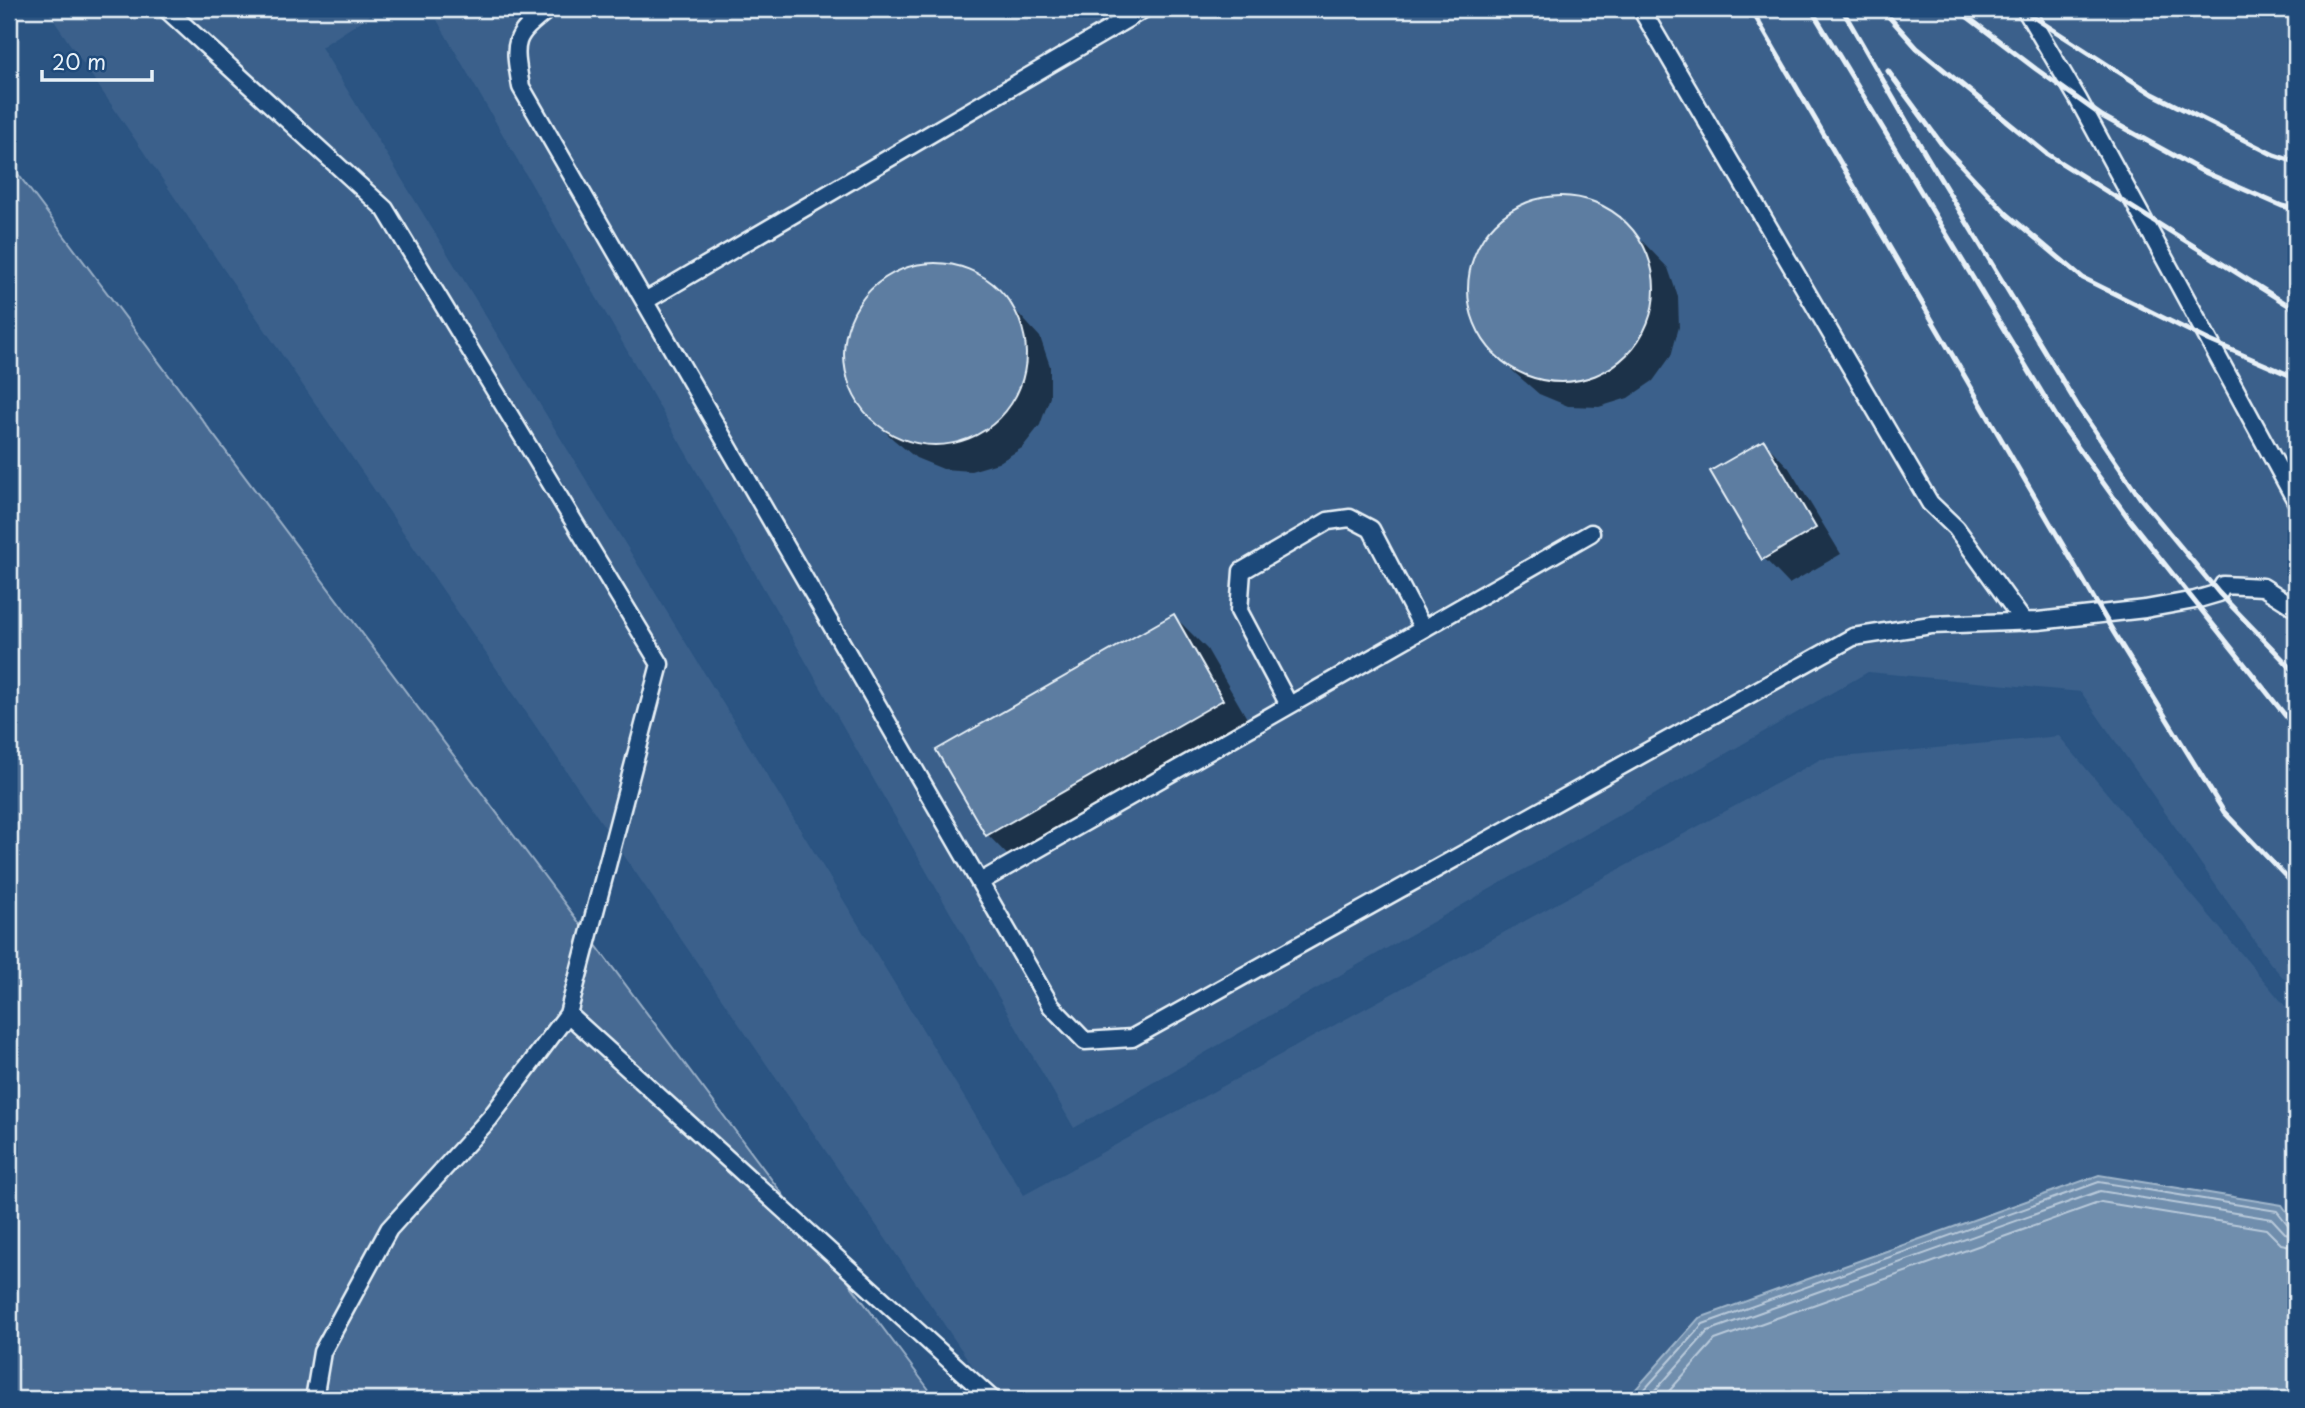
<svg xmlns="http://www.w3.org/2000/svg" width="2305" height="1408" font-family="'Playpen Sans',sans-serif">
<style>
.built{fill:#3a608b}
.green{fill:#476b93;stroke:#98aec6;stroke-width:2}
.water{fill:#708ead;stroke:#a0b6cb;stroke-width:2}
.shadow{fill:#0007}
.lines{fill:none;stroke-linecap:round;stroke-linejoin:round}
.shore{stroke:#b8c9da;stroke-width:2}
.building{fill:#5d7da1;stroke:#e8f1f8;stroke-width:2}
.service-casing{stroke:#e8f1f8;stroke-width:21}
.service{stroke:#1f4a7a;stroke-width:16}
.rail{stroke:#e8f1f8;stroke-width:5}
</style>
<rect width="100%" height="100%" fill="#2b5482"/>
<filter id="ink" filterUnits="userSpaceOnUse"><feTurbulence type="fractalNoise" baseFrequency=".0143" numOctaves="2"/><feDisplacementMap in="SourceGraphic" scale="14" xChannelSelector="R" yChannelSelector="G"/><feConvolveMatrix kernelMatrix="1 2 1 2 8 2 1 2 1" color-interpolation-filters="sRGB"/></filter>
<g filter="url(#ink)">
<!-- built -->
<path class="built" d="M46 9H380L321 47 1024 1195 1821 759 2059 736 2296 1019V1399H995Z
M457 9H2296V992L2270 963 2081 692 1868 672 1074 1128 437 20Z"/>
<!-- green -->
<path class="green" d="M9 162 936 1399H9Z"/>
<!-- water -->
<path class="water" d="M2099 1175 2282 1205 2296 1224V1399H1627L1699 1318Z"/>
<!-- shadow -->
<path class="shadow" d="M1566 196 1595 203 1621 219 1668 268 1678 297 1679 327 1671 356 1653 381 1628 398 1599 407 1568 406 1539 394 1516 374 1489 347 1474 321 1468 291 1473 260 1486 234 1508 213 1536 200Z
M938 264 968 271 994 287 1040 337 1050 366V397L1040 425 1022 448 998 463 971 471 943 469 916 458 894 440 867 414 852 389 845 362 847 334 859 305 880 283 907 269Z
M1764 442 1789 468 1841 554 1789 584 1764 558Z
M1174 616 1207 649 1256 734 1021 869 988 835 939 751Z"/>
<g class="lines">
<!-- shore -->
<path class="shore" d="M1636 1399 1703 1324 2099 1182 2277 1211 2289 1226 2296 1228
M1648 1399 1708 1331 2100 1191 2272 1219 2285 1233 2296 1236
M1662 1399 1715 1340 2101 1202 2266 1229 2281 1244 2296 1247"/>
</g>
<!-- building -->
<path class="building" d="M1468 289a93 93 0 1 1 186 0a93 93 0 1 1-186 0Z
M844 354a91 91 0 1 1 182 0a91 91 0 1 1-182 0Z
M1764 440 1816 528 1762 560 1710 471Z
M1174 614 1223 700 986 836 936 750Z"/>
<g class="lines">
<defs>
<path id="service" d="M166 9 385 209 660 664 568 1014 992 1399
M549 9C512 37 513 41 521 87L1051 1006 1085 1041 1132 1038 1853 637 1931 625 2038 621 2145 609 2195 600 2219 593 2223 585 2263 587 2296 608
M1641 9 1930 503 1956 528 2024 622
M2025 9 2078 99 2296 501
M645 301 1144 9
M1289 705 1239 611 1242 571 1328 521 1350 518 1371 529 1423 629
M980 882 1591 533
M314 1399 322 1352 389 1229 490 1118 568 1014"/>
</defs>
<!-- service casing -->
<use href="#service" class="service-casing"/>
<!-- service -->
<use href="#service" class="service"/>
<!-- rail -->
<path class="rail" d="M1751 9 2114 633 2224 812 2296 887
M1811 9 2059 421 2129 519 2296 729
M1842 9 1926 155 2079 408 2141 499 2219 593 2296 673
M1882 9 1917 48 2047 154 2296 310
M1957 9 2036 69 2102 116 2202 171 2282 206 2296 209
M2021 9 2153 94 2274 155 2296 162
M1888 71 1943 146 2007 214 2083 278 2208 340 2296 378"/>
</g>
</g>
<!-- margin -->
<rect width="2305" height="1408" fill="none" stroke="#1f4a7a" stroke-width="35"/>
<rect x="18" y="18" width="2270" height="1373" fill="none" stroke="#e8f1f8" stroke-width="2.5" filter="url(#ink)"/>
<!-- scale -->
<path d="M42 70v10h110v-10" fill="none" stroke="#e8f1f8" stroke-width="3.5"/>
<text x="52" y="70" font-size="21" fill="#e8f1f8" stroke="#1f4a7a" stroke-width="5" paint-order="stroke">20 m</text>
</svg>
